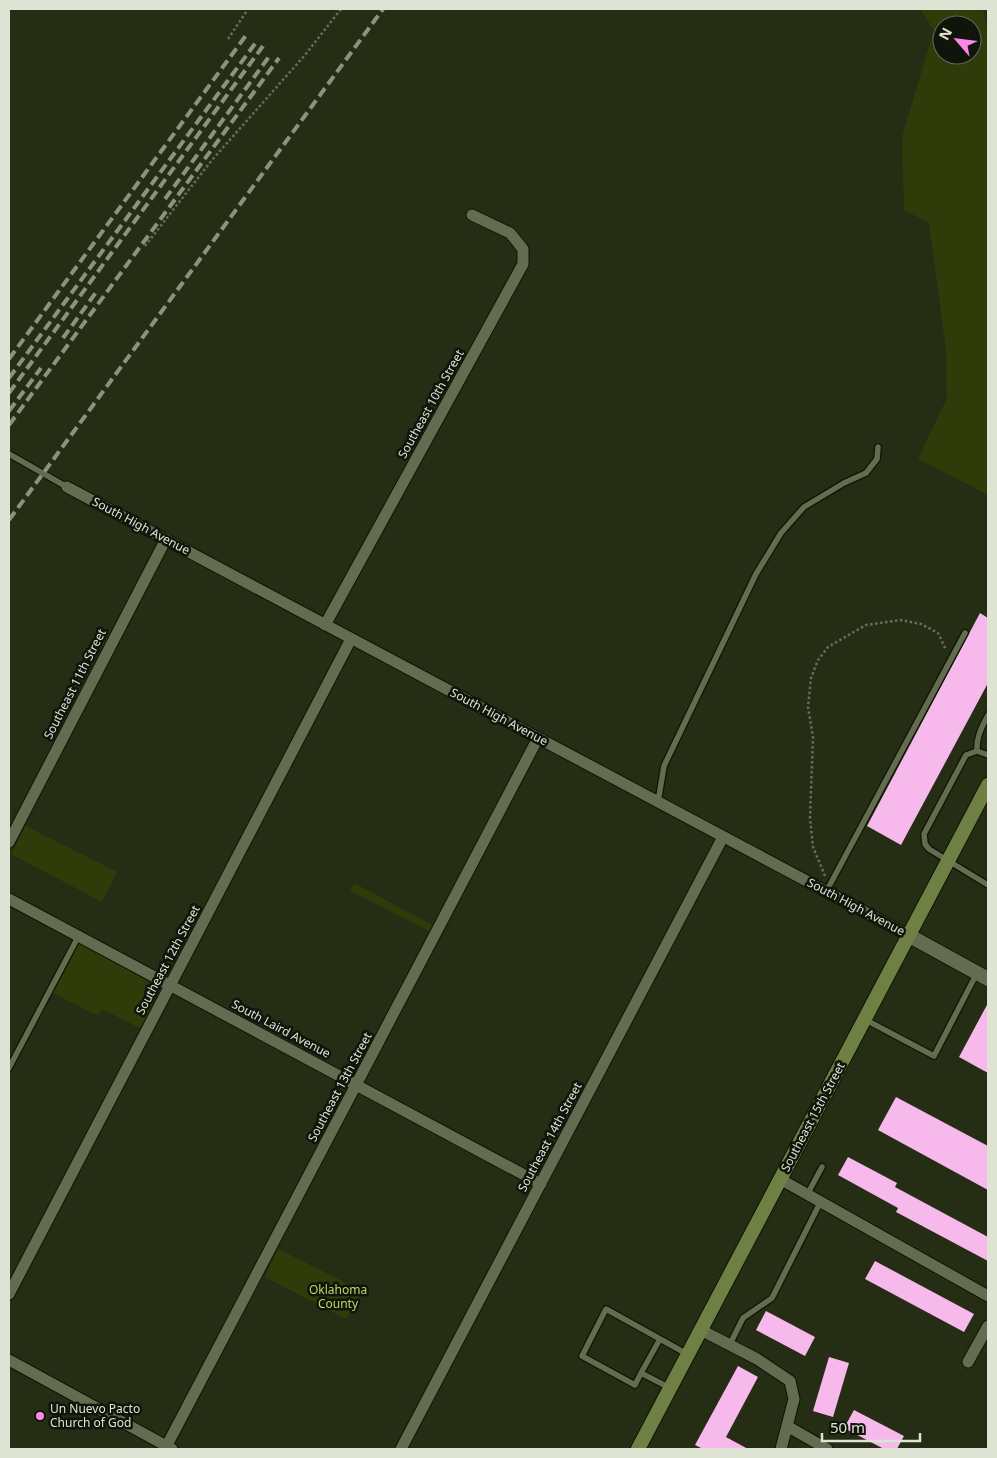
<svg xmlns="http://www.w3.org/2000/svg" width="997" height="1458" font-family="'Noto Sans',sans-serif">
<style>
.green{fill:#2f3c09;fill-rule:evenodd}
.building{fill:#f7b8ec}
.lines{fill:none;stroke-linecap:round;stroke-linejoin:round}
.service-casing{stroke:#0f1501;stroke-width:8}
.minor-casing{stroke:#0f1501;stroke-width:13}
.tertiary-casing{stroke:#0f1501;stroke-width:16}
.secondary-casing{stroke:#0f1501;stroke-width:16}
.path{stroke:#676d58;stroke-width:2.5;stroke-dasharray:2.5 2.5;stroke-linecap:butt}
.service{stroke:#636c51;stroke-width:5.5}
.minor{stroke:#636c51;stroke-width:11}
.tertiary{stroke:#636c51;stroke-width:14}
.secondary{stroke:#6f8045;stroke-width:14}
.rail{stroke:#8c927f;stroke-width:4;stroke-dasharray:10 5;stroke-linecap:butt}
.poi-dot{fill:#f888ea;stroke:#11140a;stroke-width:2}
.labels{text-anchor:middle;stroke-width:5;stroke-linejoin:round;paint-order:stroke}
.street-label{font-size:12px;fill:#dee3d4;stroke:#11140a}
.park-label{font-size:12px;fill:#b9dc63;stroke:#11140a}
.poi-label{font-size:12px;fill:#dee3d4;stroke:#11140a;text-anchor:start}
</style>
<rect width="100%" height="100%" fill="#262d15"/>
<!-- green -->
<path class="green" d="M920 9H983L988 33V495L918 459 947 398 946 350 929 223 904 210 902 137 934 30ZM942 25H972V55H942Z
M26 826 117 872 102 902 11 854Z
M354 883 432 925 429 931 350 891Z
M79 943 144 979C162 995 150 1011 140 1028L102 1009 98 1016 53 993Z
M278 1249 362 1291 346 1319 265 1277Z"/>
<!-- building -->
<path class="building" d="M980 613 988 618V683L901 845 867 826Z
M988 1003V1073L959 1057Z
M896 1097 988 1146V1190L878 1130Z
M848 1157 897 1183 895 1187 988 1237V1261L896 1212 898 1208 838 1175Z
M875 1261 974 1314 964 1332 865 1279Z
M766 1311 815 1337 805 1356 756 1330Z
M829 1357 849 1363 833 1417 813 1411Z
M738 1366 758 1377 726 1437 748 1449H703L695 1445Z
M854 1410 904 1436 897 1449H884L844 1428Z"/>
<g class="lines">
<defs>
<path id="service" d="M9 454 67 487
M977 751C976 737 982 727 988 715
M988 755 977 751 966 755 924 834 925 844 929 849 988 885
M658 802 664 766 756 574 781 533 804 507 844 483 866 473 877 459 878 447
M826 892 965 633
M864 1019 934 1056 977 973
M9 1068 78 937
M808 1193 822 1167
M730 1344 743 1318 772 1298 821 1201
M641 1373 660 1339
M670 1388 641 1373 635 1385 582 1356 606 1309 687 1354"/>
<path id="minor" d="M67 487 908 935
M325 625 523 264V249L510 233 472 215
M9 842 166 539
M9 899 541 1184
M780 1179 988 1296
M9 1294 351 639
M701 1330 757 1359 790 1381 794 1399 781 1449
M9 1360 172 1449
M968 1362 988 1326
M787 1426 827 1449
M165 1449 538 738
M401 1449 723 837"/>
<path id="tertiary" d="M908 935 988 979"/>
<path id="secondary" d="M638 1449 988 785"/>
</defs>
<!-- service casing -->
<use href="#service" class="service-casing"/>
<!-- minor casing -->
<use href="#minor" class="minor-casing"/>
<!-- tertiary casing -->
<use href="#tertiary" class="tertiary-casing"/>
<!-- secondary casing -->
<use href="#secondary" class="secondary-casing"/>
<!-- path -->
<path class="path" d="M228 39 248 9
M145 246 212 160 305 55 341 9
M825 876 813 847 810 818 813 737 808 707 811 678 818 660 828 647 866 625 901 620 921 624 938 633 946 650"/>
<!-- service -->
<use href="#service" class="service"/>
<!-- minor -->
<use href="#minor" class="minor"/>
<!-- tertiary -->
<use href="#tertiary" class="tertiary"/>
<!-- secondary -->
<use href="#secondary" class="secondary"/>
<!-- rail -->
<path class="rail" d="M165 199 271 54
M63 338 97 291
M9 359 247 34
M9 378 257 41
M9 393 263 46
M9 411 41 368
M9 425 279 58
M9 520 383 9"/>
</g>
<!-- markers -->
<circle class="poi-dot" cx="40" cy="1416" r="5"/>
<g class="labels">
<!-- street labels -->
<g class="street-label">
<text transform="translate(431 404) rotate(-61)" y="4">Southeast 10th Street</text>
<text transform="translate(141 526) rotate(28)" y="4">South High Avenue</text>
<text transform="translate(75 684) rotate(-63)" y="4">Southeast 11th Street</text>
<text transform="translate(499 717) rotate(28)" y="4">South High Avenue</text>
<text transform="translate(856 907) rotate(28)" y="4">South High Avenue</text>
<text transform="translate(168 960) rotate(-62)" y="4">Southeast 12th Street</text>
<text transform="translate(281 1029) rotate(28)" y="4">South Laird Avenue</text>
<text transform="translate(340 1087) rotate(-62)" y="4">Southeast 13th Street</text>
<text transform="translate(813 1117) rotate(-62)" y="4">Southeast 15th Street</text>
<text transform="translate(550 1137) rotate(-62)" y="4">Southeast 14th Street</text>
</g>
<!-- park labels -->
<g class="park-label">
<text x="338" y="1294">Oklahoma<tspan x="338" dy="14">County</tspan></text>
</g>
<!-- poi labels -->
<g class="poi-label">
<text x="50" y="1413">Un Nuevo Pacto<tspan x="50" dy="14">Church of God</tspan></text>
</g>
</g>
<!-- border -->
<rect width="997" height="1458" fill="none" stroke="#dee3d4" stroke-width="20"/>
<!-- north arrow -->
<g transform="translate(957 40) rotate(298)"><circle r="24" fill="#11140a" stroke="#63675b"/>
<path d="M0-4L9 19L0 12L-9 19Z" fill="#f888ea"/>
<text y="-8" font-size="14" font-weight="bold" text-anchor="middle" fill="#dee3d4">N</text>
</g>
<!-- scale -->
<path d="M822 1433v8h98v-8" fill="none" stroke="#dee3d4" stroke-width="2.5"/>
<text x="830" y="1433" font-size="15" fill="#dee3d4" stroke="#11140a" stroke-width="4" paint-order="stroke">50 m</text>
</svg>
